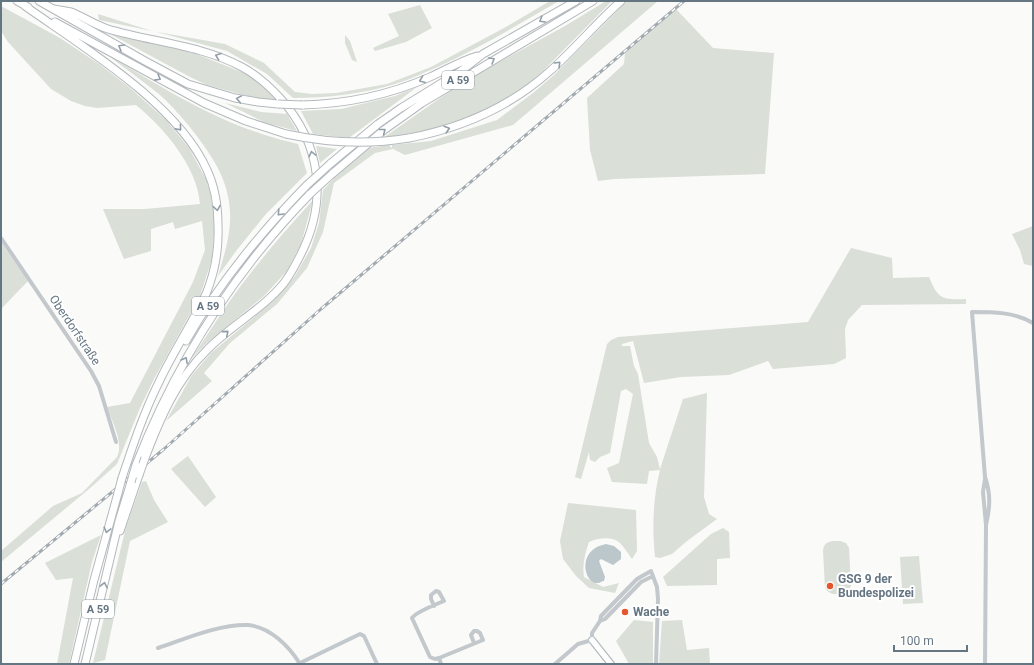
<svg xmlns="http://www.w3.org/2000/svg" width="1034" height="665" font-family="Roboto,sans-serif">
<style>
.green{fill:#dadfd7}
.water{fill:#bbc7cb}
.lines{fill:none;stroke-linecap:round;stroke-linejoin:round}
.secondary-casing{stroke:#b3babf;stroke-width:8}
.highway-casing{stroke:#b4b9bd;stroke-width:9}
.street{stroke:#c3c8cc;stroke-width:4}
.secondary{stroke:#fff;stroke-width:5.5}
.highway{stroke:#fff;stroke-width:7}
.rail-casing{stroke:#a2aab0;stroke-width:3}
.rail{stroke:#fff;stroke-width:1.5;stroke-dasharray:4.5;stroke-linecap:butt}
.highway-bridge-casing{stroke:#b4b9bd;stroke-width:9;stroke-linecap:butt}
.highway-bridge{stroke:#fff;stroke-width:7}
.oneway{stroke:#939fa8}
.poi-dot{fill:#e4572e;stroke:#fff;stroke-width:1.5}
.labels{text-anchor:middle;stroke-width:4;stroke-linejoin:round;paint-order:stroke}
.shield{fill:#fff;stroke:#939fa8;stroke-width:1}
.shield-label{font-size:11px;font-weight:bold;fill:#657683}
.street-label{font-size:12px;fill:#657683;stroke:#fff}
.poi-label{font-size:12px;font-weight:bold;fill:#657683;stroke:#fff;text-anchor:start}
</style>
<rect width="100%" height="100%" fill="#fafaf8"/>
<!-- green -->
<path class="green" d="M550 1H559C521 23 483 46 444 64 428 71 412 79 395 84 362 94 327 98 293 98L267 74 227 51 157 32 99 20 98 14 152 31 225 44 264 63 295 92 312 94 336 93 387 84 431 67 504 28Z
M606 1H612L543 71 527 85 487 110 429 130 383 138 463 82 565 26Z
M627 1H658L513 125 405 155 393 149 375 153 334 183 323 232 307 268 277 304 230 343 204 373 212 381 166 421 192 375 211 353 272 302 295 276 311 248 319 223 323 190 348 164 368 148 389 145 392 148V145L431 141 497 120 533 93 554 75Z
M420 5 432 28 406 42 375 51 373 48 399 36 388 14Z
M1 6 60 38 99 64 129 87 166 120 189 148 207 181 211 197 215 223 212 259 200 296 154 379 140 408 117 464 89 489 1 562V551L53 506 82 493 117 457C124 442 112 422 107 407L130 403 193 282 205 250 202 221 175 229 173 222 151 229V251L124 259 103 209H145L200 204C197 166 164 128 136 105L97 108 85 106 71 101 51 89 8 42 1 31Z
M676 9 713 48 774 53 765 174 614 179 598 181 590 150 587 98 624 64 625 53Z
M110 34 130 37 194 53 249 75 268 90 277 100 255 98 207 85 190 77Z
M345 35 350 41 357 62 352 60 345 43Z
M106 54C155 83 208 117 262 134 274 138 286 141 298 144L307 173 266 214 236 251 218 276C223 259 229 241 230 222 231 208 228 191 222 177 213 153 176 107 155 91 139 78 122 66 106 54Z
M417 87 349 138 313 134 301 111 341 109 395 96Z
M225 103 261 112 287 114 297 131 266 123Z
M316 146 337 149 320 163Z
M313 200 301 244 287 271 264 296 207 343 191 359C203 341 215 323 227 305 253 268 282 234 313 200Z
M1033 226V266L1024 264 1020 250 1012 234Z
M1 242 28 281 2 308 1 307Z
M851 248 892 258 893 278 929 277C938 299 942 300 966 299V304L862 305 848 320 845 329 846 358 834 364 773 369 768 361 729 375 681 377 644 383 633 341 622 344V346H630L634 366 638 374 649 443 657 457 660 469 683 399 707 393 704 497 709 514 717 519 687 541 672 554 660 558 655 557C652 528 653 498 660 470L649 471 647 484 612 482 607 468 619 463 633 394 626 389 621 391 610 453 600 457 595 462 590 460 589 452 581 479 575 477 607 344 611 340 618 337 808 322Z
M188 456 216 497 205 507 171 469Z
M146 481 154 500 168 522 130 541 105 660 93 663 126 527 142 482Z
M568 503 636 510 637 551 632 559C628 554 625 548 620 543 612 536 598 538 589 542 585 554 582 564 584 577L603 587 619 583 615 593 589 588 576 576 563 559 560 541Z
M723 528 729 532 730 558 717 559V585L667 586 663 577 711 534Z
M101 535 92 562 69 664H57L73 578 56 580 45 563Z
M840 541 846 543 849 548 851 586 847 593C839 595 830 596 825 588L823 550C825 540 832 541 840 541Z
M919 556 923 603 903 604 900 557Z
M634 620 653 622V664H629L616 641Z
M682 620 687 650 709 648 710 664H659L662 621Z"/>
<!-- water -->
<path class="water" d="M606 544 614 546 621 552V559L613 565 601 559 599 561 605 577 604 581C602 581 600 583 598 583 585 585 575 550 606 544Z"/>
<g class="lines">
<defs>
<path id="secondary" d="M592 640 611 664"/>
<path id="highway" d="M17 1 28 7
M39 1 145 61 188 84 235 98 258 102 278 104
M25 6C83 47 178 104 207 170 215 187 218 207 218 226 219 250 215 272 206 294 192 324 173 352 159 382 144 412 133 445 122 478
M54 9C60 10 66 11 71 12 84 17 95 25 108 29 152 42 201 45 242 67 257 75 270 87 281 99 321 144 328 200 301 254 296 264 291 274 284 283 263 309 230 326 207 350 176 380 160 419 145 458
M55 22 204 103 246 121 286 134
M302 105C346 104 389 95 430 77 446 70 460 61 477 56
M409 138C461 128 510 107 550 71 575 49 596 23 621 1
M330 164 378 124 401 108 461 71 483 54 576 1
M332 174 384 130 422 103 593 1
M186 341C219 283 261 232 307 185
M136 465C176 362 233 273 310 194
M120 531 139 475
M74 664 94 580 118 493
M85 664 119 521 131 482"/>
</defs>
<!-- secondary casing -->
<use href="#secondary" class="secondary-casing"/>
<!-- highway casing -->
<use href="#highway" class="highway-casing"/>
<!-- street -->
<path class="street" d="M1 238 91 371 99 386 116 442
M985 479 983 492 986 525 985 664
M986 525C990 508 991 494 985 477L972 312C994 312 1014 312 1033 323
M434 606 431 599V595L436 591 439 592 444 601C435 605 417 611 412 618L430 657 435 659 439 658 441 664
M600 621 605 619 641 582 653 576
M158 648C185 639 219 624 248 625 270 627 289 646 300 664
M439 658 483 640 480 633 477 631H474L471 635 474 643
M300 663 360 634 364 636 377 664
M555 664 578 644 592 640V633L600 621 601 616 637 579 651 571 657 587 658 599 656 664"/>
<!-- secondary -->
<use href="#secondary" class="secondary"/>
<!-- highway -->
<use href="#highway" class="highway"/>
<defs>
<path id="rail" d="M1 584 164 449 321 309 684 1"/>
</defs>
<!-- rail casing -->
<use href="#rail" class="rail-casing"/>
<!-- rail -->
<use href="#rail" class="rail"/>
<defs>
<path id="highway-bridge" d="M278 104 302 105
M286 134C328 143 368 145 409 138
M307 185 330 164
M310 194 332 174
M139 475 145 458
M131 482 136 465
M118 493 122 478"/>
</defs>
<!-- highway-bridge casing -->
<use href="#highway-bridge" class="highway-bridge-casing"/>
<!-- highway-bridge -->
<use href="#highway-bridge" class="highway-bridge"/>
</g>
<!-- one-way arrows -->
<defs><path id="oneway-chevron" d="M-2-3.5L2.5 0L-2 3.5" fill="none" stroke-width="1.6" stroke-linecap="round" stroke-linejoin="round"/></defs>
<g class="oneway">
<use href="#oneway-chevron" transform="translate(542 20) rotate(150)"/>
<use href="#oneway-chevron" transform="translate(121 47) rotate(-150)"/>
<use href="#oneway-chevron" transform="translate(218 56) rotate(-160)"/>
<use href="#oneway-chevron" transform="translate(492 60) rotate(-30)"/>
<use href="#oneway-chevron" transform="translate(558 64) rotate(-45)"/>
<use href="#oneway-chevron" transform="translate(158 78) rotate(29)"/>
<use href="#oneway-chevron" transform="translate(422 80) rotate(159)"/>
<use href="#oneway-chevron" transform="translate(239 99) rotate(-170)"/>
<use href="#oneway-chevron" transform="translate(179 128) rotate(49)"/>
<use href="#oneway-chevron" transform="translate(447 129) rotate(-17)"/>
<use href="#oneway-chevron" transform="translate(383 131) rotate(-38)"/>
<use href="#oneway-chevron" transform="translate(312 154) rotate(-104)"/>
<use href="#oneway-chevron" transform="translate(217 208) rotate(81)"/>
<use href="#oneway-chevron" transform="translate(280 213) rotate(133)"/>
<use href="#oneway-chevron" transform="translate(226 333) rotate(-41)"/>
<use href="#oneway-chevron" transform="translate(185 360) rotate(-61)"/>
<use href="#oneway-chevron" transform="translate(107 530) rotate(105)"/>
<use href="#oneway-chevron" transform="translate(104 585) rotate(-77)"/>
</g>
<!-- markers -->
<g class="poi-dot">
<circle cx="830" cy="586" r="4"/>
<circle cx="625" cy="612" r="4"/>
</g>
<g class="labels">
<!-- shield labels -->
<g class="shield">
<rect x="442" y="71" width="32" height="18" rx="3"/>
<rect x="192" y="297" width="32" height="18" rx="3"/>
<rect x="82" y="600" width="32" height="18" rx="3"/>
</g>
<g class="shield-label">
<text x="458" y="84">A 59</text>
<text x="208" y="310">A 59</text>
<text x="98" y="613">A 59</text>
</g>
<!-- street labels -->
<g class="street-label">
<text transform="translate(75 330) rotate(56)" y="4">Oberdorfstraße</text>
</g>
<!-- poi labels -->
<g class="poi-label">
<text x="838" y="583">GSG 9 der<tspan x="838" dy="14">Bundespolizei</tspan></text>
<text x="633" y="616">Wache</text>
</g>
</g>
<!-- border -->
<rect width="1034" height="665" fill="none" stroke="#657683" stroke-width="4"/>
<!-- scale -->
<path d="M894 645v6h73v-6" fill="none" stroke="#657683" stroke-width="2"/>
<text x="900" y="645" font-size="12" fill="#657683" stroke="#ffffff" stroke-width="3" paint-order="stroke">100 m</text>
</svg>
